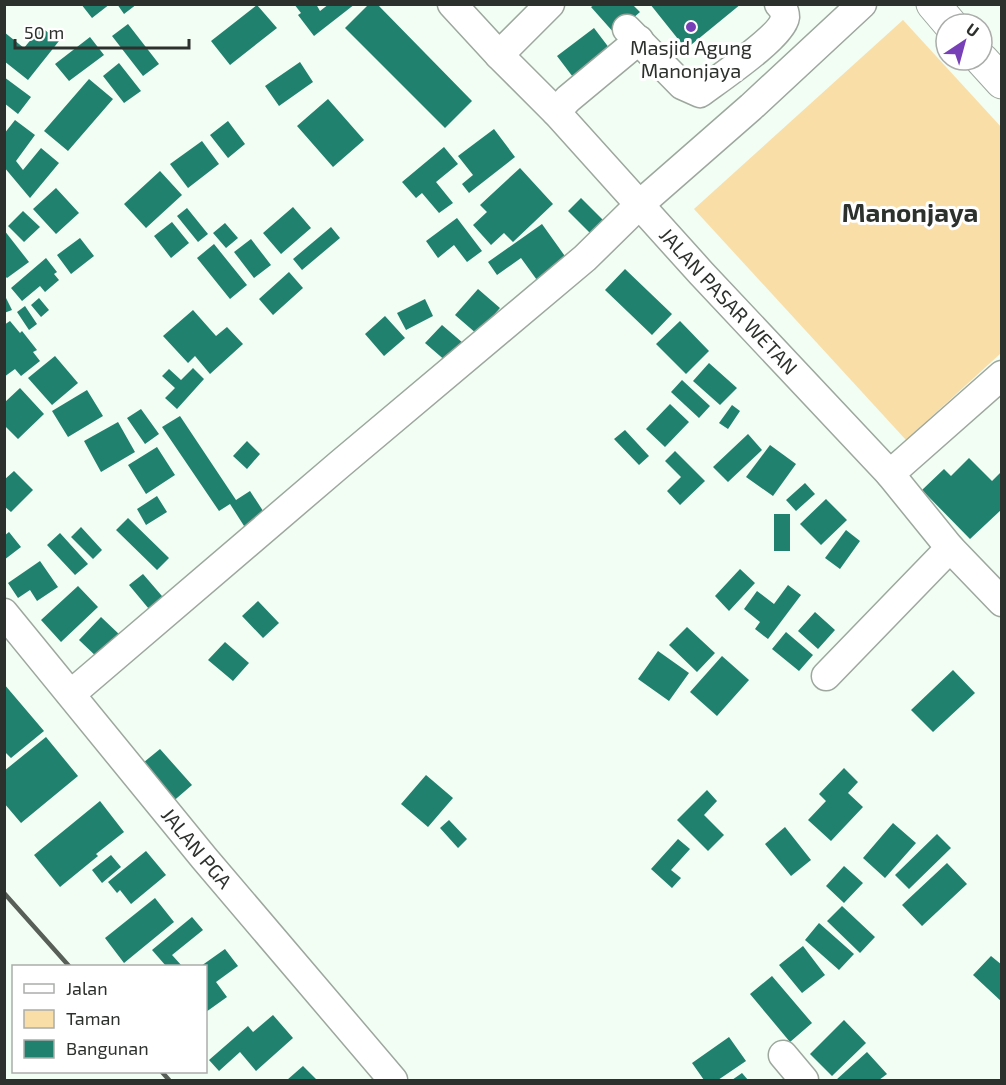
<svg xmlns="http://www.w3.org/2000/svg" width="1006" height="1085" font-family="'Exo 2',sans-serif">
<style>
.green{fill:#f9dea7}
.building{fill:#21816f}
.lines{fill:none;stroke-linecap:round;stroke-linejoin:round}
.minor-casing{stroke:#9da79e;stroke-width:31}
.major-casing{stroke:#9da79e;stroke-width:35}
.minor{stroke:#fff;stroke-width:28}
.major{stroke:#fff;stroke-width:33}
.rail{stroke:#585e58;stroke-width:4.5}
.poi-dot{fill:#7840b6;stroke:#fff;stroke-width:2}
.labels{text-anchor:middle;stroke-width:6;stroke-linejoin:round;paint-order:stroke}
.poi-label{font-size:20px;fill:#2d312d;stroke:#fff}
.street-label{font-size:20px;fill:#2d312d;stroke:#fff}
.district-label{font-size:26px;font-weight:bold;fill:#2d312d;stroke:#fff}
</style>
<rect width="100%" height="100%" fill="#f2fdf3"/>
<!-- green -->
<path class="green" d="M903 20 1002 128 1001 353 906 440 694 209Z"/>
<!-- building -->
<path class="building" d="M81 4H110L92 18Z
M117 4H137L124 14Z
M294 4H316L320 11 329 4H355L314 36 298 15 301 13Z
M369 4H377L472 101 445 128 345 28Z
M650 4H741L686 49Z
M257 5 277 28 230 65 211 41Z
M594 5H633L640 12 615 34 591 7Z
M128 24 159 64 143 76 112 36Z
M41 27 59 41 28 80 4 61V32L24 48Z
M594 28 616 57 579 85 557 56Z
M90 37 104 55 69 81 55 64Z
M300 62 313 82 279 106 265 86Z
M119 63 141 91 124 103 103 76Z
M4 77 31 97 18 114 4 103Z
M89 79 113 99 68 151 44 131Z
M328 99 364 140 333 167 297 126Z
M15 120 35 135 16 161 23 170 41 148 59 163 30 198 4 167V134Z
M228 121 245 144 228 158 210 135Z
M494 129 515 157 469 193 462 184 473 175 458 156Z
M202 141 219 164 188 188 170 164Z
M444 147 458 164 436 182 453 203 439 213 422 193 416 198 402 182Z
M520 168 553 204 513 242 504 233 491 245 473 225 487 212 480 205Z
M160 171 182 195 146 228 124 204Z
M56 188 79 213 56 234 33 209Z
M581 198 607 224 594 237 568 211Z
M293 207 311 228 281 254 263 233Z
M187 208 208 234 198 242 177 216Z
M23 211 40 227 24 242 8 226Z
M457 218 482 251 467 262 454 245 438 258 426 241Z
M172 222 189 243 171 258 154 236Z
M225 223 238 238 226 248 213 233Z
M542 224 572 266 542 287 521 258 497 275 488 262Z
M331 227 340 238 302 270 293 259Z
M4 230 29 262 7 278 4 275Z
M80 238 94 256 71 274 57 255Z
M251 239 271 265 254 278 234 252Z
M214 244 247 285 230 299 197 258Z
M46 258 57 272 54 274 59 280 45 292 40 286 22 301 11 288Z
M625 269 672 314 652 335 605 290Z
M289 272 303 288 273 315 259 299Z
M478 289 500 308 477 334 455 315Z
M4 294 12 310 4 313Z
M39 298 49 310 41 317 31 305Z
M425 299 433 316 406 330 397 313Z
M25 306 37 324 29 330 17 312Z
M193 310 216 336 227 327 243 344 210 374 195 356 188 363 163 336Z
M385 316 405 338 384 356 365 334Z
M10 321 20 333 22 331 37 350 33 352 40 361 21 376 15 369 4 377V325Z
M680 321 709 351 686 374 656 344Z
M442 325 463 343 447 362 425 343Z
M55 356 78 383 52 405 28 378Z
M709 363 737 388 720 405 693 381Z
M193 368 204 379 177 409 165 398 175 388 162 376 169 369 181 380Z
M682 380 710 406 699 418 671 392Z
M20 388 44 414 18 439 4 425V403Z
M87 390 103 416 68 437 52 411Z
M670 404 689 422 665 447 646 429Z
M732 405 740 411 728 429 719 423Z
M141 409 159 434 145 444 127 418Z
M180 416 236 500 250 491 267 517 246 529 230 504 219 511 162 427Z
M118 422 135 452 101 472 84 441Z
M625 430 649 456 639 465 614 439Z
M748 434 762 450 728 482 713 467Z
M247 441 260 454 247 469 233 456Z
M770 445 796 464 773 496 746 477Z
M157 447 175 475 146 494 128 465Z
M675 451 705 481 680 505 667 491 681 477 665 461Z
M969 458 992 481 1002 471V509L970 539 922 490 944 469 951 476Z
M14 471 33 490 11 512 4 506V480Z
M805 483 815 494 796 511 786 500Z
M157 496 167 512 146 525 137 509Z
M826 499 847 520 821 545 800 524Z
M774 514H790V551H774Z
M128 518 169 558 157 570 116 530Z
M81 527 102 550 93 559 71 537Z
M846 530 860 541 840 569 825 558Z
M9 532 21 547 4 560V536Z
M60 533 88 564 75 575 47 545Z
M40 561 58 587 37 601 30 590 18 598 8 583Z
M740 569 755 583 729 611 715 596Z
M143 574 168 603 154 615 129 585Z
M788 585 801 595 768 639 755 629 760 622 744 609 757 591 774 604Z
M78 586 98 607 61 642 41 620Z
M258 601 279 623 263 638 242 616Z
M815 612 835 630 818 649 798 631Z
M101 617 121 636 99 659 79 640Z
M687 627 715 653 697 672 669 645Z
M786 632 813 655 799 671 772 649Z
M225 642 249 663 233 681 208 660Z
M658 651 689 673 669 701 638 679Z
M722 656 749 680 717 716 690 692Z
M953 670 975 693 933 732 911 710Z
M4 684 44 731 11 758 4 751Z
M46 737 78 776 21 823 4 803V771Z
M160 749 192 785 170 804 138 767Z
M844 768 858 782 848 793 863 807 831 841 808 820 826 801 819 794Z
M426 775 453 798 428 827 401 804Z
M707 790 717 801 704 815 724 835 708 851 677 820Z
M100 801 124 832 96 854 98 856 60 887 34 855Z
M449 820 467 839 458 848 440 828Z
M893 823 916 843 885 878 863 858Z
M785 827 811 860 791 876 765 844Z
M937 834 951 848 909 889 895 875Z
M678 839 690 849 671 870 681 878 672 888 651 869Z
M146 851 166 875 131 904 120 890 117 893 108 882Z
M111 855 121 867 102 883 92 870Z
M947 863 967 884 922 926 902 905Z
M844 866 863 883 844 903 826 886Z
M155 898 174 922 124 963 105 938Z
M842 906 875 937 860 953 827 921Z
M192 917 203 930 172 955 182 966H166L152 950Z
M819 923 854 954 839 970 805 940Z
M803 946 825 975 802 993 779 965Z
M225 949 238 966 216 982 227 997 206 1012V966H201Z
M991 956 1002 965V1002L973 975Z
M772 976 812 1023 790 1042 750 994Z
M273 1015 293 1038 256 1071 240 1052 219 1071 209 1060 248 1026 253 1032Z
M844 1020 866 1043 832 1076 810 1054Z
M729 1037 746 1061 718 1080H704L692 1063Z
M867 1052 887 1074 879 1080H836Z
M303 1066 317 1080H287Z
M742 1073 748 1080H732Z"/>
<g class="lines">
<defs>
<g id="minor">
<path id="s1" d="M452 4 499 55 556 112 701 273 890 474 950 548 1002 602"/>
<path d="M627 29 682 85 700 93C717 80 783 36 785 17 785 12 783 8 779 4"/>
<path d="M499 55 550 4"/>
<path d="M556 112 568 99 639 40"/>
<path d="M890 474 1002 375"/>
<path id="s2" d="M4 613 204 858 393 1080"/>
<path d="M826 676 950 548"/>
<path d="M71 694 340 464 585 258 639 205 751 107 862 4"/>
<path d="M783 1055 804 1080"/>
</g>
<path id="major" d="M933 4 950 24
M982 60 1002 82"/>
</defs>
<!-- minor casing -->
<use href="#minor" class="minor-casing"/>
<!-- major casing -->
<use href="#major" class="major-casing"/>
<!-- minor -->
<use href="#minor" class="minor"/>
<!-- major -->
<use href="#major" class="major"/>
<!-- rail -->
<path class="rail" d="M4 893 69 966
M162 1072 169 1080"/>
</g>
<!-- markers -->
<circle class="poi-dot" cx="691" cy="27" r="6"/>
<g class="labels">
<!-- poi labels -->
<g class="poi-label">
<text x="691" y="55">Masjid Agung<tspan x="691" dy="23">Manonjaya</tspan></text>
</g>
<!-- street labels -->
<g class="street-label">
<text dy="7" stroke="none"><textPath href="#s1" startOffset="406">JALAN PASAR WETAN</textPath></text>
<text dy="7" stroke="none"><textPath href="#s2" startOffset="304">JALAN PGA</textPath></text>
</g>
<!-- district labels -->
<g class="district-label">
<text x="910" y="222">Manonjaya</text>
</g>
</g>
<!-- border -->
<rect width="1006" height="1085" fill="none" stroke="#2d312d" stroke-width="12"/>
<!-- legend -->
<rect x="12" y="965" width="195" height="108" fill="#ffffff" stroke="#abadab" stroke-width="1.5"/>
<rect x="24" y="984" width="30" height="9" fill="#ffffff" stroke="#abadab" stroke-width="1.5"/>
<text x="66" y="995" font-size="18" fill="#2d312d">Jalan</text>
<rect x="24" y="1010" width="30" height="18" fill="#f9dea7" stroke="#abadab" stroke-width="1.5"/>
<text x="66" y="1025" font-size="18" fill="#2d312d">Taman</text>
<rect x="24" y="1040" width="30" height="18" fill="#21816f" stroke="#abadab" stroke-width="1.5"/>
<text x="66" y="1055" font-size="18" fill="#2d312d">Bangunan</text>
<!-- north arrow -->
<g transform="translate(964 42) rotate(36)"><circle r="28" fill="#ffffff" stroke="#abadab" stroke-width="1.5"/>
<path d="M0-4.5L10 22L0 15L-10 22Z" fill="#7840b6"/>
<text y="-9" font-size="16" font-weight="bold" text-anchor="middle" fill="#2d312d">U</text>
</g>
<!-- scale -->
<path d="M15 39v9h174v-9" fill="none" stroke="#2d312d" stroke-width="3"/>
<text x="24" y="39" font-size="18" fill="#2d312d" stroke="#ffffff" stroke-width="4.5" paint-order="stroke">50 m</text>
</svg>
